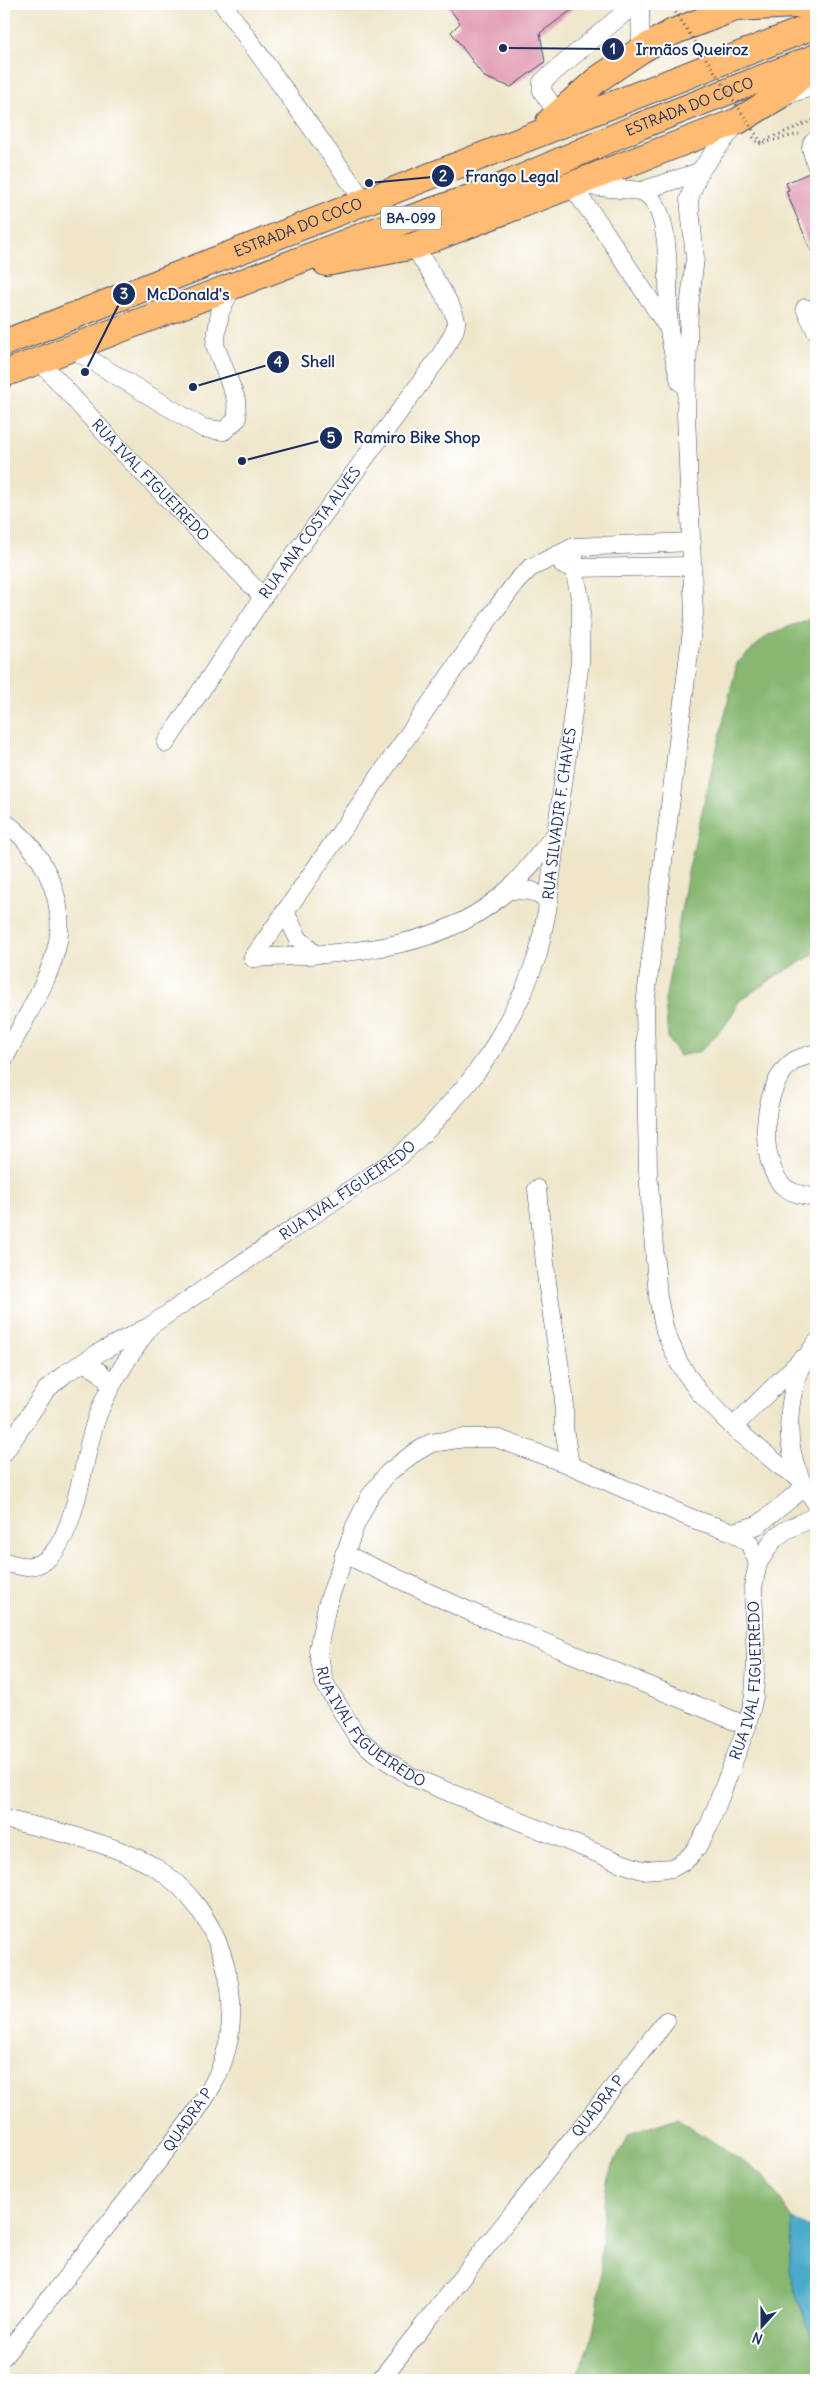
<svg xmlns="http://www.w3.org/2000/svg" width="820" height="2384" font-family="Delius,sans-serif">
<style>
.forest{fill:#87b771;stroke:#517368}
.water{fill:#4caaca;stroke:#346c94}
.building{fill:#e097b0}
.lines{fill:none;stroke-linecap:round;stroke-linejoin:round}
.minor-casing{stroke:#3b4a6e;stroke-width:19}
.highway-casing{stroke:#3b4a6e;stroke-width:28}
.path{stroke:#3b4a6e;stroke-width:3;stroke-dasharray:1 4;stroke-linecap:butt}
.minor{stroke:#fff;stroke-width:18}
.highway{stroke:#ffbb71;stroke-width:26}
.path-bridge{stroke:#3b4a6e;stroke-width:3;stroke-dasharray:1 4;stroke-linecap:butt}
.labels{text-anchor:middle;stroke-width:4;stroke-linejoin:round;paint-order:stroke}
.shield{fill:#fff;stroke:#5f6d8e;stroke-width:1}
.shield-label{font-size:14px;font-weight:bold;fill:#1b2f5e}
.street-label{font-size:15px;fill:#1b2f5e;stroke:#fff}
.leader{fill:none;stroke:#1b2f5e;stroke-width:2}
.callout-dot{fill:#1b2f5e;stroke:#fff;stroke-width:2}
.mark-label{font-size:15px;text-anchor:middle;font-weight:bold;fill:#fff}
.callout-label{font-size:16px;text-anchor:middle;font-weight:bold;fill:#1b2f5e;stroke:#fff;stroke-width:4;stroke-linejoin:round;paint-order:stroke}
</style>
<rect width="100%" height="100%" fill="#fff"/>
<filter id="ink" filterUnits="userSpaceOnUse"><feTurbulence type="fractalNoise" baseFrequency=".02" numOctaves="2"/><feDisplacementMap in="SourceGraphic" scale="10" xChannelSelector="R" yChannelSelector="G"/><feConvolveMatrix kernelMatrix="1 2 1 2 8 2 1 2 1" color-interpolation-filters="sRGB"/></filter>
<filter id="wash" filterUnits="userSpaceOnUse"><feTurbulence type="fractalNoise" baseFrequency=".0096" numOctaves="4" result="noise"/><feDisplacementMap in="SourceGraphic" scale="20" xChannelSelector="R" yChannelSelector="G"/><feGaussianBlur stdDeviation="1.12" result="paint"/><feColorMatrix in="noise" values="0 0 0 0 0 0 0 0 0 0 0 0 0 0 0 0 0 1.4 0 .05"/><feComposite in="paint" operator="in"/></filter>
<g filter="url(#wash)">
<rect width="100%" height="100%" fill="#efe6ca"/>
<!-- forest -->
<path class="forest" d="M816 616V953L783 972 740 1000 727 1023 701 1051 679 1056 668 1038 665 1001 688 872 737 663 768 635Z
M677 2118 764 2176 793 2219 789 2270 794 2290 816 2347V2380H573C611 2322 595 2247 607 2182 610 2166 622 2149 629 2134Z"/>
<!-- water -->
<path class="water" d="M793 2219 816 2232V2347L794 2290 789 2270Z"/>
<g id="blocks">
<!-- building -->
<path class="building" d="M446 4H580L540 33 545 62 511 87 484 77 451 32 460 23Z
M809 173 814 175 816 181V263L786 191 789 190 786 183Z"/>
</g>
</g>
<g filter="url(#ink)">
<use href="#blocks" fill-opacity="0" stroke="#3b4a6e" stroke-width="1"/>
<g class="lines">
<defs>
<g id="minor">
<path d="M223 4 364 201"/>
<path d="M640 4 641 50"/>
<path d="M784 95 816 86"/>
<path d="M558 114 542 91V82L624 13 639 4"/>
<path d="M737 123 699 172 689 199 695 258 689 308 686 414 694 614 645 1005 648 1172 658 1297 665 1331 679 1363 698 1391 733 1427 780 1466 800 1478"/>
<path d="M816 140 812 143 811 148 816 165"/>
<path d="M580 185 641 191 699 172"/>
<path d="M572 187 599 223 669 329"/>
<path d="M641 191C676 204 666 297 669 329 671 347 676 365 680 382"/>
<path d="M805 308 816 331"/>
<path d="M71 348 203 428 224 431 237 419 236 399 215 345 220 312 232 287"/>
<path id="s1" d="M39 360 111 440 263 597"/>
<path d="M563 565 574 568 693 566"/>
<path id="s2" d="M166 743 263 597 440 356C445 347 457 332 456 321 454 305 423 262 414 246"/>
<path d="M4 822C40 846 66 896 58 941 52 977 21 1025 4 1059"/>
<path d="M508 890 532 891 549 901"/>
<path d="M285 912 298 938 314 954"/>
<path d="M253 958 491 616 517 581 530 568 574 547 692 542"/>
<path d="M253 958C341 953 440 954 509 889 526 873 540 852 556 834"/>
<path d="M816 1053C810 1055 800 1057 794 1061 762 1083 757 1155 781 1184 789 1193 805 1196 816 1197"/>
<path d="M537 1189 547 1282 564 1395V1428L570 1465"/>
<path d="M816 1343C788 1379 781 1434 800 1477 803 1486 811 1495 816 1503"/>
<path d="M84 1362 101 1373 111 1386"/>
<path d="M733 1427 802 1359"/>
<path id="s3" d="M4 1453 46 1390 66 1373 102 1351 150 1326 400 1156 429 1128 469 1082 491 1052 524 991 538 954 547 911 556 834 580 662 581 603 574 568V547"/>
<path id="s4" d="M806 1486 758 1525 733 1532 693 1519 570 1465 496 1438H465L431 1443 411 1455 388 1473 370 1496 355 1526 327 1605 318 1650 324 1682 358 1738 378 1755 412 1777 621 1863 642 1870 672 1868 686 1860 696 1849 709 1826 747 1726 754 1697 756 1663 753 1587 758 1563 774 1539 786 1530 816 1516"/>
<path d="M733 1532 749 1543 758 1563"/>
<path d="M344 1554 473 1613 747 1726"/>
<path d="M4 1562C18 1566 34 1570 47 1559 77 1535 83 1454 97 1417 109 1385 129 1357 148 1329"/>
<path d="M4 1819C50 1830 115 1843 156 1868 217 1906 246 1990 224 2058 216 2084 200 2106 185 2127L4 2356"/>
<path id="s5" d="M380 2380 666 2021"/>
</g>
<g id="highway">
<path d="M549 122 598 79 641 50 673 32 735 8 816 4"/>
<path d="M326 263 414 246 738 121 779 96 813 65"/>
<path id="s6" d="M4 343 816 25"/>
<path id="s7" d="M4 374 386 227 501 187 640 126 816 57"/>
</g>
</defs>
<!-- minor casing -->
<use href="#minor" class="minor-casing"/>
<!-- highway casing -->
<use href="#highway" class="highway-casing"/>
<!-- path -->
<path class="path" d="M753 137 758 144 799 134
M761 142 816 119"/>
<!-- minor -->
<use href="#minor" class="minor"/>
<!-- highway -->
<use href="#highway" class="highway"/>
<!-- path-bridge -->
<path class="path-bridge" d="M670 4 761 142"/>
</g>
</g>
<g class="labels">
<!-- shield labels -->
<rect class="shield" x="381" y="206.5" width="60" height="23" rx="4"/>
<g class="shield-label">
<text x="411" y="223">BA-099</text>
</g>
<!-- street labels -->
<g class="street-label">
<text dy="5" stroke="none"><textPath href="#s7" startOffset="736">ESTRADA DO COCO</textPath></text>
<text dy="5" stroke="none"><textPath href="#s6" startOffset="316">ESTRADA DO COCO</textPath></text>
<text dy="5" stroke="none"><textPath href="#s1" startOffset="164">RUA IVAL FIGUEIREDO</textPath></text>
<text dy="5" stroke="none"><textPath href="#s2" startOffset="255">RUA ANA COSTA ALVES</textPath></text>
<text dy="5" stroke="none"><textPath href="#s3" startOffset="890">RUA SILVADIR F. CHAVES</textPath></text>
<text dy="5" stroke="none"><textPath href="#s3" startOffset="438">RUA IVAL FIGUEIREDO</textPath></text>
<text dy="5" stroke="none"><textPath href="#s4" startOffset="1306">RUA IVAL FIGUEIREDO</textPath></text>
<text dy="5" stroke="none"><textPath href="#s4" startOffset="751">RUA IVAL FIGUEIREDO</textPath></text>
<text dy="5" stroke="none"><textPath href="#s5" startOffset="350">QUADRA P</textPath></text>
<text transform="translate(188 2120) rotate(-55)" y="5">QUADRA P</text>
</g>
</g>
<!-- callouts -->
<path class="leader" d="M503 48L613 49M369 183L443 176M85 372L124 294M193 387L278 362M242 461L331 438"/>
<g class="callout-dot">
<circle cx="503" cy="48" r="5"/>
<circle cx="369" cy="183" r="5"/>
<circle cx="85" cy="372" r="5"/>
<circle cx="193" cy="387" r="5"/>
<circle cx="242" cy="461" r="5"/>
<circle cx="613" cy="49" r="12"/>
<circle cx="443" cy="176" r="12"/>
<circle cx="124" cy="294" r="12"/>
<circle cx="278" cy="362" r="12"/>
<circle cx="331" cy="438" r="12"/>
</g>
<g class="mark-label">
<text x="613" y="54">1</text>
<text x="443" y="181">2</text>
<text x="124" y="299">3</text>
<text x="278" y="367">4</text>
<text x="331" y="443">5</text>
</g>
<g class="callout-label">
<text x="692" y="55">Irmãos Queiroz</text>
<text x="512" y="182">Frango Legal</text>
<text x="188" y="300">McDonald's</text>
<text x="318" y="367">Shell</text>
<text x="417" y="443">Ramiro Bike Shop</text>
</g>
<!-- margin -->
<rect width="820" height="2384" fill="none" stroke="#fff" stroke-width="20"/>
<!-- north arrow -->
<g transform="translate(762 2326) rotate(201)" stroke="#ffffff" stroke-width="4" paint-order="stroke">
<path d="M0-4L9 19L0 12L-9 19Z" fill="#1b2f5e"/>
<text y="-8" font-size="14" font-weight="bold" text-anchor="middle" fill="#1b2f5e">N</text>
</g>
</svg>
